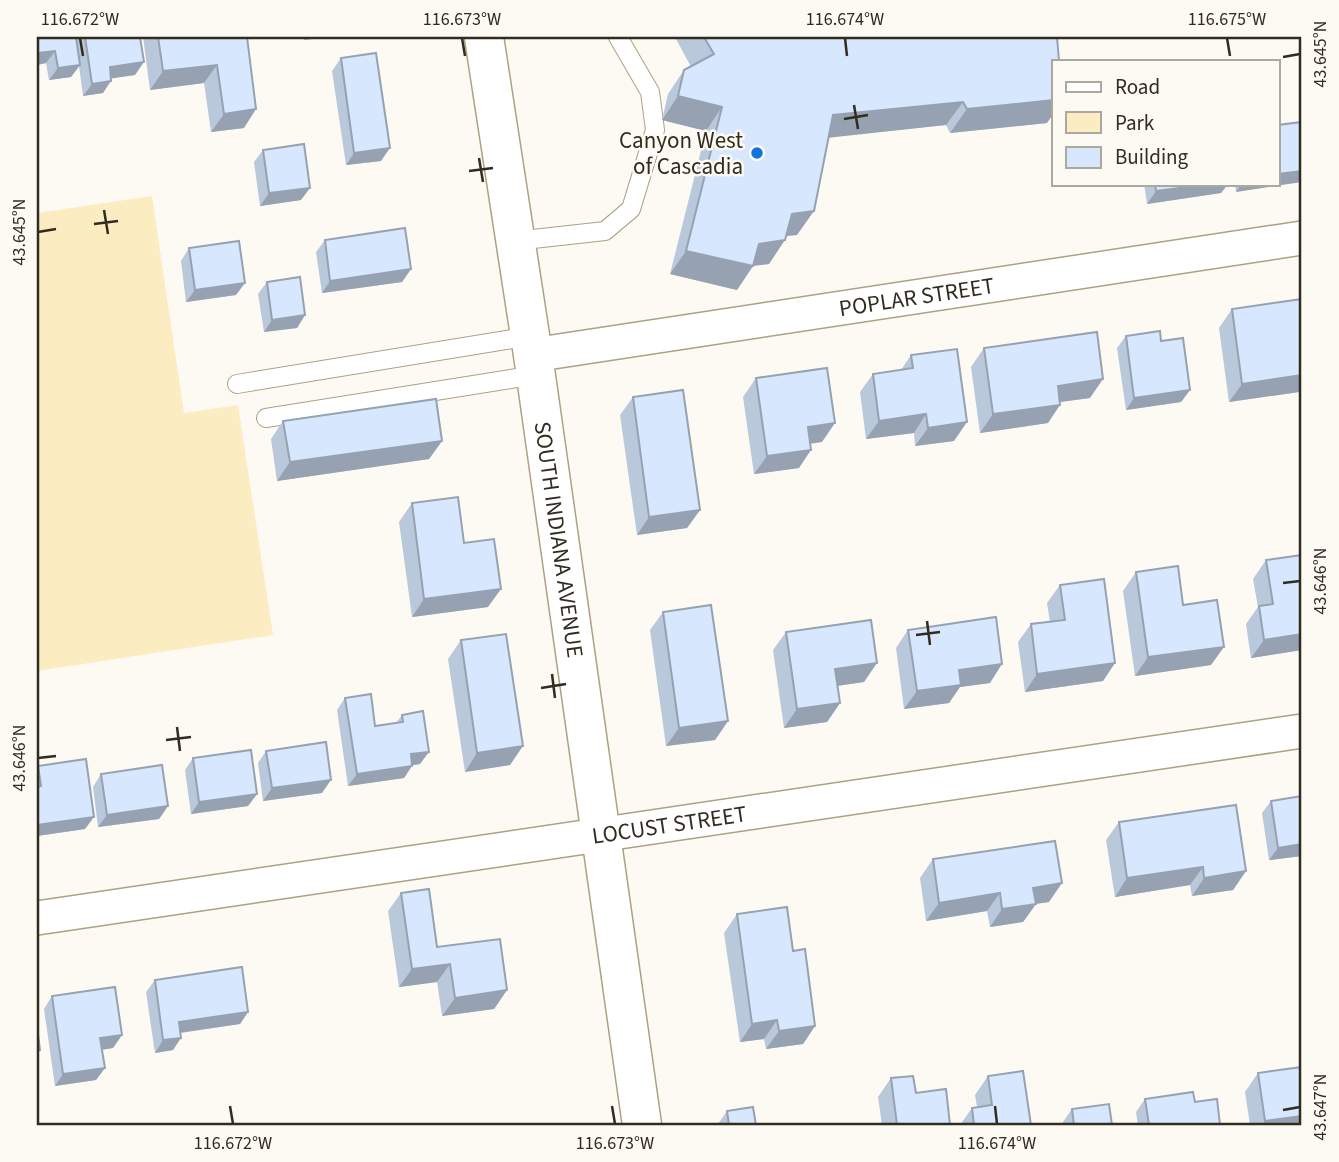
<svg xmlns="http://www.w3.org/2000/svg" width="1339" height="1162" font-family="'Source Sans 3',sans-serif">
<rect width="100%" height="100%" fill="#fdfaf4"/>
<path fill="#fcecc2" d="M152 196 184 413 238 405 273 635 37 671V213Z"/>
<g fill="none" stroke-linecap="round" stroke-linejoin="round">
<g stroke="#ada182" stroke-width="20">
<path id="lane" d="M515 241 605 231 631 209 655 130 650 92 618 37
M237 384 530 336
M266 418 536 375"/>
</g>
<g stroke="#ada182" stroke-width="36">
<g id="street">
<path id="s1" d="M533 355 1302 238"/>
<path id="s2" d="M37 918 1302 731"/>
</g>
</g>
<g stroke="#ada182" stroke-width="41">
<g id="secondary">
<path id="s3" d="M484 37 533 355 642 1125"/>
</g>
</g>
<use href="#lane" stroke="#fff" stroke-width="18"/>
<use href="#street" stroke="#fff" stroke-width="33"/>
<use href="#secondary" stroke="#fff" stroke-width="38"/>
</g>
<path fill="#b9c8da" d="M37 37H140L135 75 111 78 103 93 83 96 79 66 71 77 49 80 46 63 37 65Z
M143 37H247L244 128 211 132 204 83 150 90Z
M675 37H1057L1047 123 950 133 946 125 829 137 797 235 786 236 769 264 753 266 737 290 670 274 706 131 662 120 668 94 684 70 691 67Z
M341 58 381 161 346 165 332 71Z
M263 150 301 200 260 206 254 162Z
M1144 184H1228L1221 193 1147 204Z
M1235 184H1278L1236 192Z
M325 240 411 269 402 282 322 293 316 252Z
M189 248 236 295 186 302 181 261Z
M267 282 305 315 297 328 264 332 258 294Z
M1232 309 1299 392 1229 402 1219 328Z
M1126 336 1161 341 1190 390 1181 402 1126 410 1117 348Z
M984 348 1090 398 1060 402 1048 423 980 433 971 367Z
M911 355 954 441 915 446 914 433 866 439 860 392 873 374 901 370Z
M756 378 822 442 810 443 799 468 754 474 743 397Z
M633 397 700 510 687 528 637 535 620 415Z
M283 421 442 441 429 459 277 481 271 439Z
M412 503 464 543 488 607 412 617 399 522Z
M1266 560 1302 650 1251 658 1246 624 1258 607 1253 579Z
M1136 572 1211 665 1135 676 1123 591Z
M1060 585 1115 663 1103 681 1025 692 1018 642 1031 624 1050 622 1047 603Z
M663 612 728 721 715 740 666 746 650 630Z
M908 630 990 683 960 687 949 703 904 709 896 648Z
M786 632 864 682 837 686 840 703 827 722 784 728 773 650Z
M461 640 510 765 465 772 448 659Z
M345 698 375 726 396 723 402 715 420 764 412 765 404 778 348 786 337 710Z
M266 751 322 793 263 801 258 763Z
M193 758 257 794 248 806 191 814 185 770Z
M38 766 85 829 37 836Z
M101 774 168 806 159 819 98 827 93 787Z
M1302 796V856L1269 860 1262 813 1271 801Z
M1119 822 1246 871 1233 890 1192 896 1190 885 1115 897 1106 840Z
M933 859 1049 902 1036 904 1023 922 990 927 987 911 926 921 920 878Z
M401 893 437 947 507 990 494 1009 442 1016 437 982 399 987 388 911Z
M737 914 793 951 815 1026 803 1044 766 1049 764 1039 740 1042 724 933Z
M155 980 248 1012 240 1024 181 1033 173 1050 155 1053 146 992Z
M52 996 122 1035 113 1048 102 1050 105 1068 96 1080 55 1086 44 1009Z
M1258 1073 1302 1125H1250L1245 1092Z
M988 1076 1031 1125H960L972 1108 977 1107 975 1095Z
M891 1078 916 1093 950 1125H882L878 1097Z
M1145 1099 1195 1102 1220 1125H1138L1136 1112Z
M1072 1109 1112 1125H1063V1122Z
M727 1111 756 1125H718V1124Z"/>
<path fill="#96a2b2" d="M306 37H329L304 40Z
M55 51 46 63 37 65V53Z
M144 62 135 75 101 80 110 67Z
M80 65 71 77 49 80 58 68Z
M217 65 204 83 150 90 163 71Z
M111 81 103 93 83 96 92 84Z
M678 96 722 107 706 131 662 120Z
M1054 100V113L1047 123 950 133 967 109Z
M963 102 946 125 817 139 833 115Z
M256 109 244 128 211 132 224 114Z
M390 148 381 161 346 165 354 153Z
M1302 171V182L1236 192 1241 184H1278V174Z
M1210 184H1228L1221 193 1147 204 1156 191Z
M310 188 301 200 260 206 269 193Z
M814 211 797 235 775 237 792 214Z
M785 240 769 264 752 266H753L737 290 670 274 686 251Z
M411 269 402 282 322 293 330 281Z
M245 283 236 295 186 302 195 290Z
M305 315 297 328 264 332 272 320Z
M1302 375V388L1299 392 1229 402 1242 384Z
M1103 379 1090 398 1045 404 1058 386Z
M1190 390 1181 402 1126 410 1134 398Z
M1060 405 1048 423 980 433 993 414Z
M926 414 914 433 866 439 879 421Z
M967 422 954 441 915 446 928 428Z
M835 423 822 442 795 446 808 427Z
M442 441 429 459 277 481 290 462Z
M811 450 799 468 754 474 767 456Z
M700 510 687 528 637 535 649 517Z
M501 589 488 607 412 617 424 599Z
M1302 634V650L1251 658 1264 640Z
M1224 647 1211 665 1135 676 1148 657Z
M877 663 864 682 822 688 835 669Z
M1115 663 1103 681 1025 692 1037 674Z
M1002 664 990 683 960 687 949 703 904 709 917 691 959 670Z
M840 703 827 722 784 728 797 709Z
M728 721 715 740 666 746 679 728Z
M523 746 510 765 465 772 477 753Z
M429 752 420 764 402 767 411 754Z
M412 766 404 778 348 786 357 774Z
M331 780 322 793 263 801 272 788Z
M257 794 248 806 191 814 199 802Z
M168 806 159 819 98 827 107 815Z
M94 817 85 829 37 836V825Z
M1302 844V856L1269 860 1278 848Z
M1203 867 1190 885 1115 897 1127 878Z
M1246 871 1233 890 1192 896 1204 878Z
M1062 883 1049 902 1020 906 1033 888Z
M1000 893 987 911 926 921 939 903Z
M1036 904 1023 922 990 927 1002 909Z
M450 964 437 982 399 987 412 969Z
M507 990 494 1009 442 1016 455 998Z
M248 1012 240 1024 170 1034 179 1022Z
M777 1020 764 1039 740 1042 752 1024Z
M815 1026 803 1044 766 1049 779 1031Z
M122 1035 113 1048 92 1051 100 1038Z
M181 1038 173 1050 155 1053 163 1040Z
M105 1068 96 1080 55 1086 63 1074Z
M1302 1116V1125H1262L1265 1121Z"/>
<path fill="#d7e8fe" stroke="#96a2b2" stroke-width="2" d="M37 37H76L80 65 58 68 55 51 37 53Z
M85 37H140L144 62 110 67 111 81 92 84Z
M158 37H247L256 109 224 114 217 65 163 71Z
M704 37H1057L1059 61H1054V100L967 109 963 102 833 115 814 211 792 214 785 240 759 244 753 266 686 251 722 107 678 96 684 70 714 54Z
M376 53 390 148 354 153 341 58Z
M1302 122V171L1278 174V125Z
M304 144 310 188 269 193 263 150Z
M1155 184H1210L1156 191Z
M405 228 411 269 330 281 325 240Z
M239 241 245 283 195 290 189 248Z
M300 277 305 315 272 320 267 282Z
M1302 299V375L1242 384 1232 309Z
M1160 331 1161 341 1183 338 1190 390 1134 398 1126 336Z
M1097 332 1103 379 1058 386 1060 405 993 414 984 348Z
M957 349 967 422 928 428 926 414 879 421 873 374 913 368 911 355Z
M827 368 835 423 808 427 811 450 767 456 756 378Z
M683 390 700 510 649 517 633 397Z
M436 399 442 441 290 462 283 421Z
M458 497 464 543 494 539 501 589 424 599 412 503Z
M1302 555V634L1264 640 1259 606 1273 604 1266 560Z
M1178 566 1183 605 1217 600 1224 647 1148 657 1136 572Z
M1104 579 1115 663 1037 674 1031 624 1065 620 1060 585Z
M711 605 728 721 679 728 663 612Z
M996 617 1002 664 959 670 961 685 917 691 908 630Z
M871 620 877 663 835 669 840 703 797 709 786 632Z
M506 634 523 746 477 753 461 640Z
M371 694 375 726 403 722 402 715 423 711 429 752 411 754 412 766 357 774 345 698Z
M326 742 331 780 272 788 266 751Z
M251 750 257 794 199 802 193 758Z
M86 759 94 817 37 825V787L41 786 38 766Z
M162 765 168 806 107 815 101 774Z
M1302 796V844L1278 848 1271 801Z
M1236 805 1246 871 1204 878 1203 867 1127 878 1119 822Z
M1055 841 1062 883 1033 888 1036 904 1002 909 1000 893 939 903 933 859Z
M429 889 437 947 500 939 507 990 455 998 450 964 412 969 401 893Z
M787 907 793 951 805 949 815 1026 779 1031 777 1020 752 1024 737 914Z
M242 967 248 1012 179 1022 181 1038 163 1040 155 980Z
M115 987 122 1035 100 1038 105 1068 63 1074 52 996Z
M37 1027 40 1050 37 1051Z
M1302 1067V1116L1265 1121 1258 1073Z
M1023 1071 1031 1125H974L972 1108 992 1105 988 1076Z
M913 1076 916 1093 946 1089 950 1125H897L891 1078Z
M1193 1092 1195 1102 1217 1099 1220 1125H1149L1145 1099Z
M1109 1104 1112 1125H1074L1072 1109Z
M753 1107 756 1125H729L727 1111Z"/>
<path fill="none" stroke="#312c20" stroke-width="2.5" d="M80 38 83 56M462 38 465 56M845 38 847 56M1227 38 1230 56M1283 57 1300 54M854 105 858 129M844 119 868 115M479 158 483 182M469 171 493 168M104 210 108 234M94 224 118 221M38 232 56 229M1283 583 1300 581M927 621 930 645M916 635 940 632M552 674 555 698M541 688 566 684M177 727 180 751M166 740 191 737M38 758 56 756M230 1106 233 1124M612 1106 615 1124M995 1106 997 1124M1283 1110 1300 1107"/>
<circle fill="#1174dc" stroke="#fdfaf4" stroke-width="2.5" cx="757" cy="153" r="7"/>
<g text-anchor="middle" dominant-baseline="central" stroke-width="5" stroke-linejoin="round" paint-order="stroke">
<g font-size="23" fill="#312c20" stroke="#fdfaf4" text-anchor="end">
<text x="743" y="140">Canyon West<tspan x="743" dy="26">of Cascadia</tspan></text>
</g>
<g font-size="23" fill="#312c20" stroke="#fdfaf4">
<text stroke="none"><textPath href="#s1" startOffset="388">POPLAR STREET</textPath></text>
<text stroke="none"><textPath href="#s3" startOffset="508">SOUTH INDIANA AVENUE</textPath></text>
<text stroke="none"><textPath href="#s2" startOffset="639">LOCUST STREET</textPath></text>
</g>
</g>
<rect width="1339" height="1162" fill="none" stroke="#fdfaf4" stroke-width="77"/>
<rect x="1052" y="60" width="228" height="126" fill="#fdfaf4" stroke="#aba89f" stroke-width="2"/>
<rect x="1066" y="82" width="35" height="10" fill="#ffffff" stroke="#aba89f" stroke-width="2"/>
<text x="1115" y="94" font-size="21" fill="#312c20">Road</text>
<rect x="1066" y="112" width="35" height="21" fill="#fcecc2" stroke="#aba89f" stroke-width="2"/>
<text x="1115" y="130" font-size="21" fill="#312c20">Park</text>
<rect x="1066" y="147" width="35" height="21" fill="#d7e8fe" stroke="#aba89f" stroke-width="2"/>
<text x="1115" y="164" font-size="21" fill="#312c20">Building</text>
<rect x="38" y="38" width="1262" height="1086" fill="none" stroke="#312c20" stroke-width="2.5"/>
<g font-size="18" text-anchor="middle" fill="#312c20">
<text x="80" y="25">116.672°W</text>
<text x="462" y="25">116.673°W</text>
<text x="845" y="25">116.674°W</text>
<text x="1227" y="25">116.675°W</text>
<text transform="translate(1320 54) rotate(-90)" y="6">43.645°N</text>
<text transform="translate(19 232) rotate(-90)" y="6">43.645°N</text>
<text transform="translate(1320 581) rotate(-90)" y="6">43.646°N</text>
<text transform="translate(19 758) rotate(-90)" y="6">43.646°N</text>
<text transform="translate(1320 1107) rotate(-90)" y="6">43.647°N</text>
<text x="233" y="1149">116.672°W</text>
<text x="615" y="1149">116.673°W</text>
<text x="997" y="1149">116.674°W</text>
</g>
</svg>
